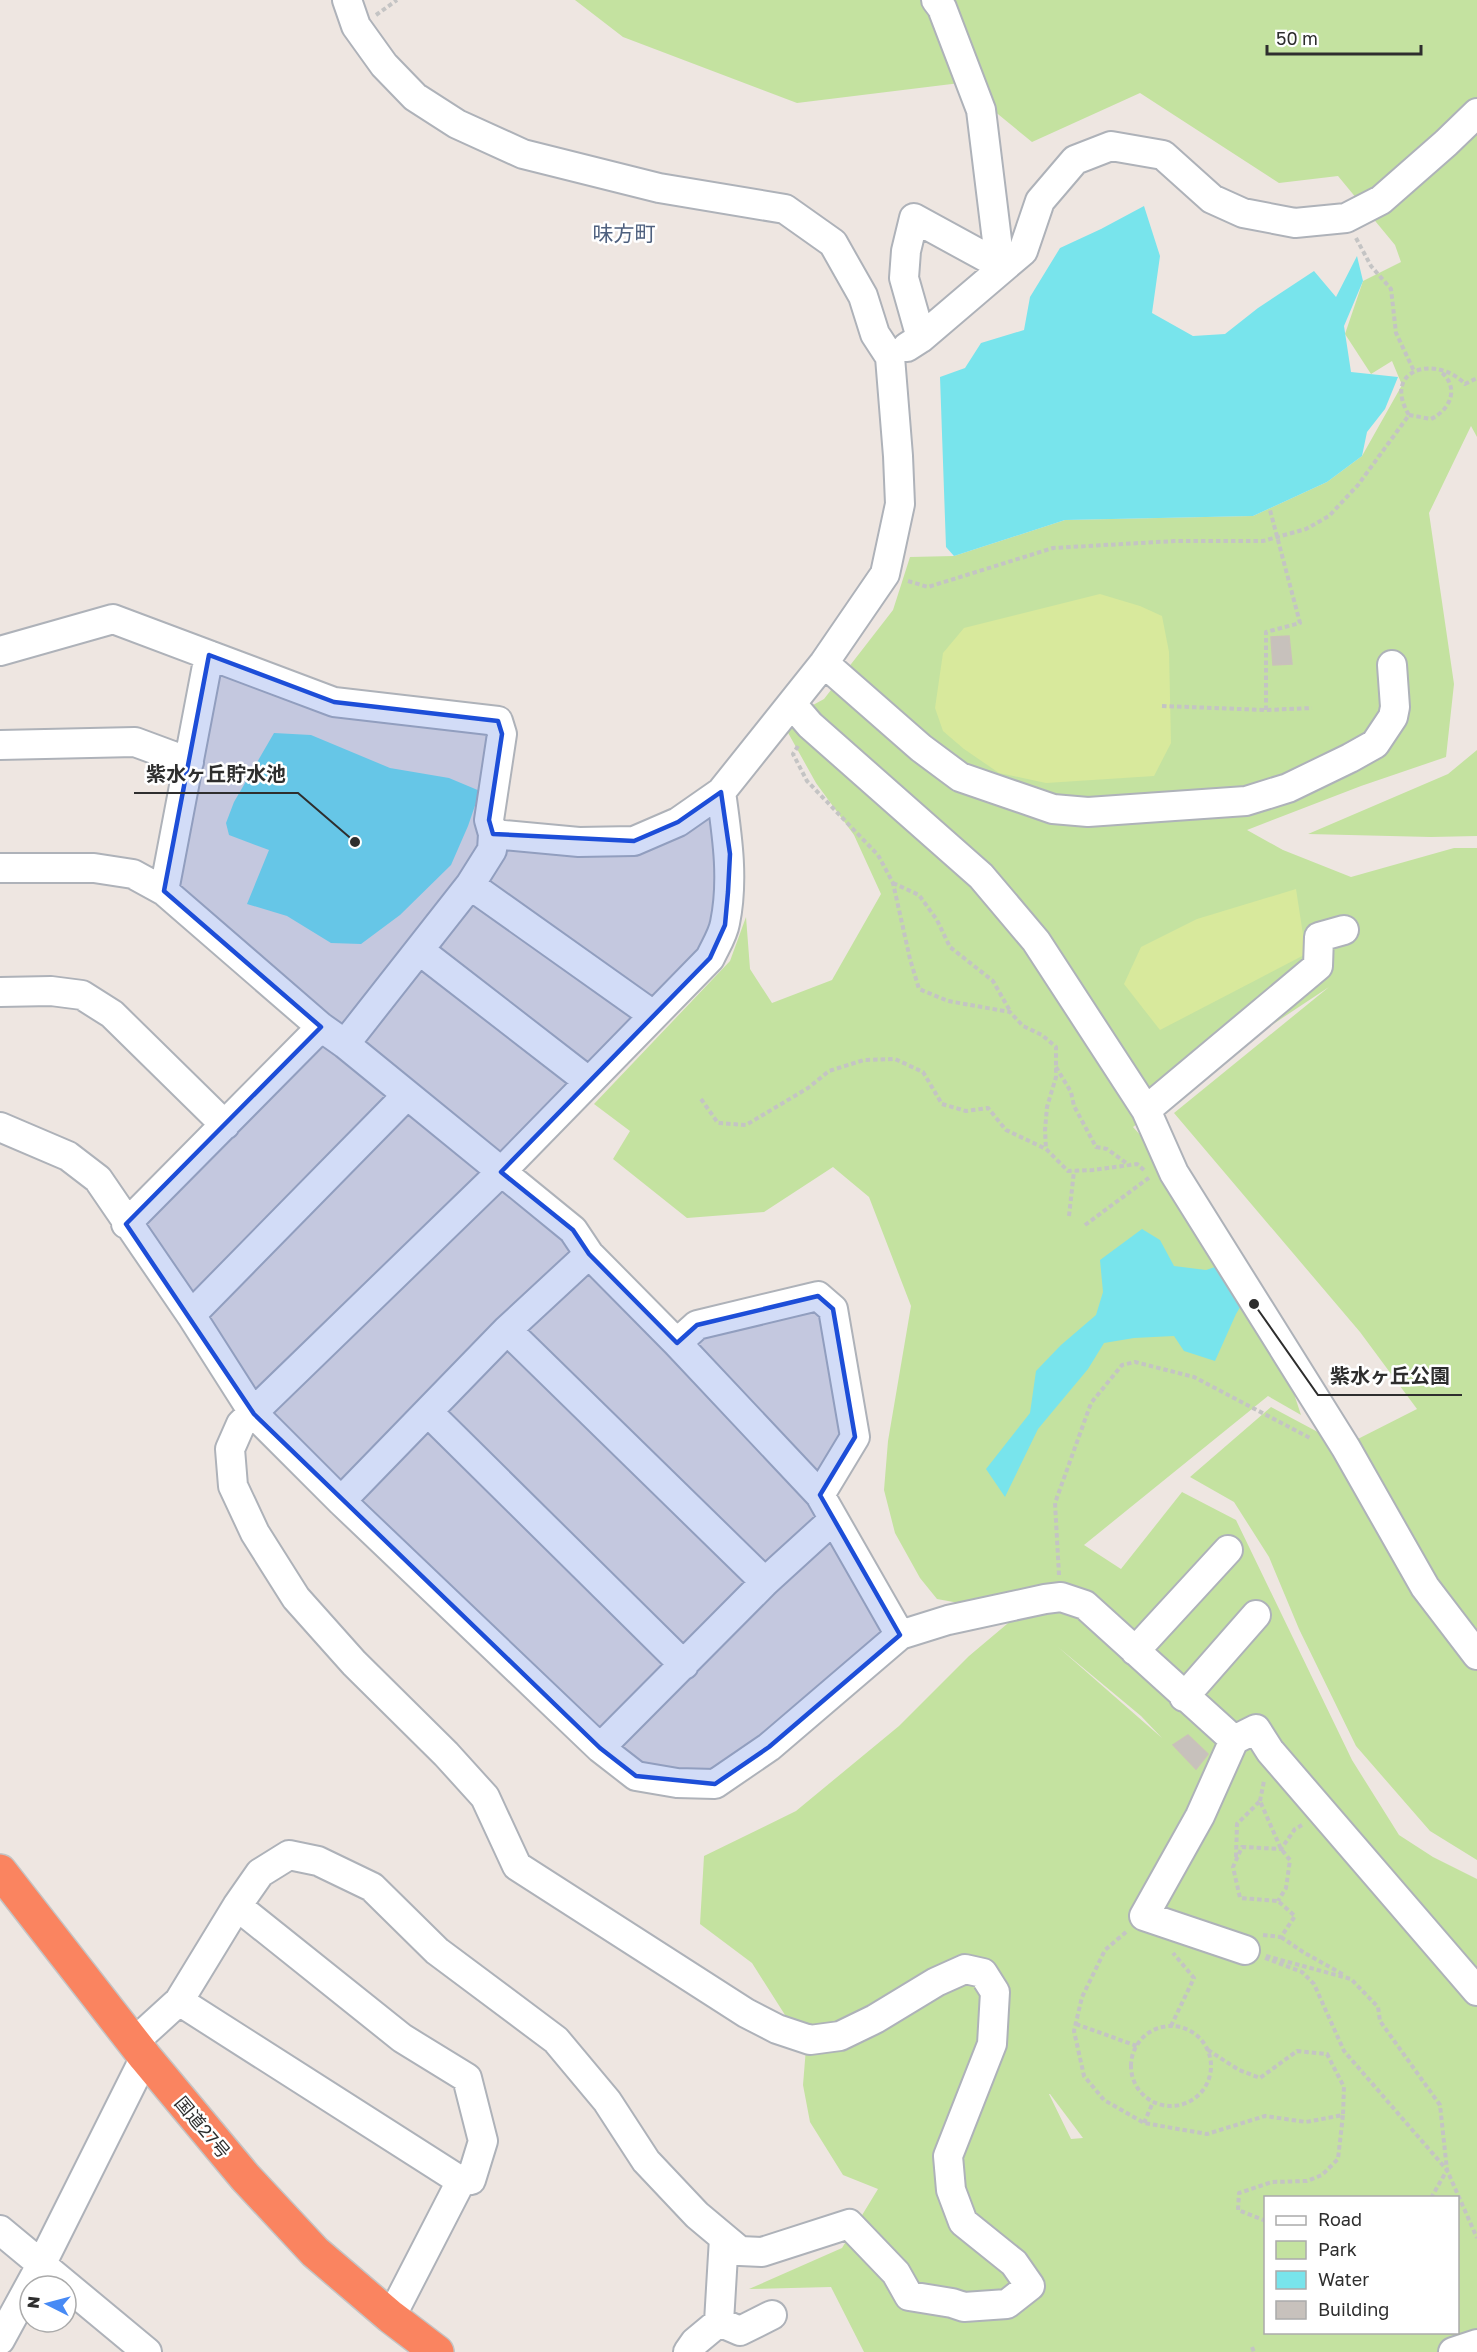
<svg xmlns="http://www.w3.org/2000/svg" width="1477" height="2352" font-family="'Golos Text','Noto Sans JP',sans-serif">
<rect width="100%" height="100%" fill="#eee6e1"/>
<path fill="#c4e2a0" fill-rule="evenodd" d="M575 0H1477V437L1471 426 1429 513 1454 684 1446 757 1361 786 1247 830 1283 850 1351 877 1454 848H1477V1860L1430 1831 1356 1746 1299 1629 1269 1557 1234 1502 1190 1477 1271 1407 1344 1446 1417 1409 1360 1332 1174 1113 1329 987 1228 1054 1133 1127 1152 1148 1266 1309 1301 1415 1268 1396 1084 1545 1121 1569 1182 1492 1236 1520 1352 1760 1399 1835 1433 1857 1477 1879V2344L1453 2352H864L831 2287 749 2289 842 2248 878 2189 843 2175 810 2122 803 2085 806 2048 752 1963 700 1924 704 1856 796 1811 899 1726 969 1656 1019 1614 937 1599 920 1578 895 1533 884 1490 888 1441 911 1306 869 1197 833 1167 764 1212 687 1218 613 1159 630 1131 594 1104 730 961 746 917 750 969 772 1003 832 980 881 894 854 835 816 783 782 722 824 699 893 610 910 557 954 556 1065 520 1253 516 1327 482 1362 456 1402 385 1392 361 1371 374 1345 334 1363 281 1401 262 1395 245 1338 176 1279 183 1140 93 1032 142 960 83 797 103 623 37ZM1058 1647 1141 1716 1162 1738ZM1049 2094H1050L1083 2138 1071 2139ZM1266 2198H1458V2332H1266Z
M1477 750V836L1431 837 1308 834 1448 774Z"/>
<path fill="#d8e99c" d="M1100 594 1140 606 1162 616 1169 652 1171 743 1154 776 1046 783 999 773 964 749 943 731 935 708 943 653 964 628Z
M1296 889 1306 954 1160 1030 1124 984 1141 947 1197 919Z"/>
<path fill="#78e4ec" d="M1144 206 1160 256 1152 313 1193 336 1225 334 1258 308 1314 271 1336 297 1357 256 1363 281 1344 326 1351 372 1398 377 1385 409 1367 432 1362 456 1327 482 1253 516 1065 520 954 556 946 547 940 377 965 368 981 343 1024 330 1030 297 1060 248 1101 229Z
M274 733 311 735 390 768 449 778 480 791 468 826 451 865 400 915 361 944 331 943 287 916 247 904 269 850 229 835 226 823 234 802Z
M1142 1229 1160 1240 1174 1266 1206 1270 1221 1265 1245 1299 1236 1314 1215 1361 1184 1351 1174 1336 1134 1338 1104 1343 1088 1369 1038 1429 1005 1497 986 1469 1030 1413 1036 1371 1061 1345 1096 1315 1103 1292 1100 1260Z"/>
<path fill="#c7c1bc" stroke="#cac1ba" stroke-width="1.5" d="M1289 636 1292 664 1273 665 1271 637Z
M1188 1735 1208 1754 1196 1769 1173 1745Z"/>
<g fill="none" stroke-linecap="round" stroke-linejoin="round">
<g stroke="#aeb2b9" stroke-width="32">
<path id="minor" d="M347 0 356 26 384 65 415 97 457 124 523 154 659 188 785 209 833 243 863 296 875 334 890 357 898 456 900 504 885 574 824 663 721 792 678 822 634 841 579 842 493 834
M921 338 1023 251 1040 201 1075 160 1111 146 1163 155 1212 199 1243 213 1295 223 1346 218 1381 200 1446 143 1477 113
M907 347 921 338 904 278 906 251 914 218 1000 265 981 110 942 8 936 0
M0 651 113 619 334 702 498 721 502 734 489 820 493 834 492 850 470 885 345 1044
M824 663 921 748 960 777 1053 809 1088 812 1246 801 1288 788 1350 758 1375 744 1393 717 1395 707 1392 665
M792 704 810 725 981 876 1036 941 1146 1110 1174 1173 1346 1448 1425 1587 1477 1655
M0 745 135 742 189 762
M0 868H94L133 874 164 891 321 1027 345 1044 573 1230 589 1254 677 1343 820 1495 900 1635
M470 885 653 1015
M164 891 209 655
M419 950 588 1081
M0 992 51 991 82 995 112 1014 225 1125
M1146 1110 1318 966 1319 937 1344 930
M0 1127 68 1156 98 1179 191 1315 254 1414 341 1501 600 1748 636 1776 677 1783 715 1784 769 1747 900 1635 948 1620 1045 1599 1061 1597 1085 1605 1234 1740
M126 1224 321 1027
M191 1315 407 1095
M507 1330 765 1582
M677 1343 697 1325 818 1296 833 1309 855 1437 820 1495
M428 1412 684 1665
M341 1501 507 1330 589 1254
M1135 1651 1228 1550
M1184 1697 1256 1615
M600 1748 765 1582 833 1520
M237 1906 402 2038 467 2078 483 2141 471 2180 461 2181 391 2317
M1245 1950 1144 1916 1200 1816 1234 1740 1256 1729 1270 1751 1477 1991
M179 2001 461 2181
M134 2042 179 2001 237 1906 260 1873 289 1855 318 1861 372 1887 437 1951 556 2040 607 2101 646 2161 697 2215 740 2251 762 2252 849 2224 896 2273 909 2296 952 2303 964 2307 1007 2304 1030 2286 1014 2263 963 2222 951 2190 948 2156 992 2044 995 1992 983 1973 965 1969 936 1982 875 2019 840 2036 810 2040 777 2029 746 2013 517 1866 485 1797 446 1754 354 1663 296 1598 255 1533 233 1486 230 1449 241 1424 501 1172 710 958C715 947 723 935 725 923 734 879 727 835 721 792
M0 2230 147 2352
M719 2322 740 2331 772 2315
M0 2340 41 2265 145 2057
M688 2352 695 2342 719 2322 724 2238
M1453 2352 1477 2344"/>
</g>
<g stroke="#c4c4c4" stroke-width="36">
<path id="highway" d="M0 1871 145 2057 245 2177 315 2252 391 2317 437 2352"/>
</g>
<path stroke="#c4c4c4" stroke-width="4" stroke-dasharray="4.5 3" stroke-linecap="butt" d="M376 15 397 0
M1356 238 1371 266 1391 289 1396 333 1414 371
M1409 415 1431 419C1451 409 1460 387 1440 371
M908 581 928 587 1053 548 1175 541H1263L1306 529 1329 516 1358 485 1409 415C1381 369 1436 354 1465 384L1477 378
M1162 706 1266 710 1312 708
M1266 710V632L1300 623 1270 510
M798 746 793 754 807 781 878 855 893 883 910 959 919 989 948 1001 1010 1012 1023 1026 1042 1035 1056 1047V1077L1047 1107 1045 1130 1046 1149 1068 1171 1093 1170 1137 1164 1145 1171
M893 883 919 895 937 920 950 947 993 981 1010 1011
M1056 1067 1071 1092 1074 1106 1096 1147 1107 1149 1129 1165
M701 1099 718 1123 746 1125 808 1088 829 1071 864 1060 895 1059 923 1072 942 1104 966 1111 988 1108 1006 1130 1046 1149
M1069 1216 1074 1171
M1085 1225 1150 1177
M1059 1575 1055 1503 1091 1403 1122 1365 1135 1362 1194 1377 1310 1438
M1260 1801 1264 1781
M1236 1857 1237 1824 1260 1801 1281 1849 1290 1860 1286 1888 1278 1901
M1126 1932 1105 1950 1082 1997 1074 2031 1084 2076 1104 2100 1144 2123 1207 2134 1265 2116 1306 2122 1343 2115 1338 2159 1322 2175 1307 2181 1272 2182 1239 2193 1238 2210 1266 2221
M1263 1935 1281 1937 1295 1916 1278 1901 1240 1898 1233 1867 1242 1847 1281 1849 1295 1829 1302 1825
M1281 1937 1303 1952 1344 1975
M1266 1956 1351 1979 1378 2007 1380 2021 1440 2105 1447 2170 1477 2238
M1265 1958 1302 1972 1314 1984 1344 2051 1447 2170 1431 2198
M1076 2024 1137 2046
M1171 2026 1194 1978 1173 1953
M1131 2066a40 40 0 1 1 80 0a40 40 0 1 1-80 0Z
M1208 2050 1239 2070 1260 2078 1297 2051 1327 2054 1344 2087 1343 2115
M1144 2123 1153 2102
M1252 2347 1254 2352"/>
<use href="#minor" stroke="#fff" stroke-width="28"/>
<use href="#highway" stroke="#fa8460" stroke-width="33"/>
</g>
<path fill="#1d4ed8" fill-opacity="0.2" stroke="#1d4ed8" stroke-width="4.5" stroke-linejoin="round" d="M209 655 334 702 498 721 502 734 489 820 493 834 634 841 678 822 721 792 730 854 728 892 725 925 710 958 501 1172 573 1230 589 1254 677 1343 697 1325 818 1296 833 1309 855 1437 820 1495 900 1635 769 1747 715 1784 636 1776 600 1748 254 1414 126 1224 321 1027 164 891Z"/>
<g text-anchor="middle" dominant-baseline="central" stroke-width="5" stroke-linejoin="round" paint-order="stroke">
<g font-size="18" fill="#2e2e2e" stroke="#fff">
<text transform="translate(203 2127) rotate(50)">国道27号</text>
</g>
<g font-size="21" fill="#4e607e" stroke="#fff">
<text x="624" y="233">味方町</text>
</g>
</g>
<path fill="none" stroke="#2e2e2e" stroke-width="2" d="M355 842L298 793H134M1254 1304L1318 1395H1462"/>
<g fill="#2e2e2e" stroke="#fff" stroke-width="2">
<circle cx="355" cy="842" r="6"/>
<circle cx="1254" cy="1304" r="6"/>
</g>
<g font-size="20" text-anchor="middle" font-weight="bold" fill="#2e2e2e" stroke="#fff" stroke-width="5" stroke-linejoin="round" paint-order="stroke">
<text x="216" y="781">紫水ヶ丘貯水池</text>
<text x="1390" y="1383">紫水ヶ丘公園</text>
</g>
<rect x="1264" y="2196" width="195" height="138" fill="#ffffff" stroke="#ababab" stroke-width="1.5"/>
<rect x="1276" y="2216" width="30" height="9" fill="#ffffff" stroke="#ababab" stroke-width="1.5"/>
<text x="1318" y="2226" font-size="18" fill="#2e2e2e">Road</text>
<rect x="1276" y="2241" width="30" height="18" fill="#c4e2a0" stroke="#ababab" stroke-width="1.5"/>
<text x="1318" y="2256" font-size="18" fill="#2e2e2e">Park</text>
<rect x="1276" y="2271" width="30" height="18" fill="#78e4ec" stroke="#ababab" stroke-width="1.5"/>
<text x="1318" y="2286" font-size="18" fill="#2e2e2e">Water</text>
<rect x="1276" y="2301" width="30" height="18" fill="#c7c1bc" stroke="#ababab" stroke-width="1.5"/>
<text x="1318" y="2316" font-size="18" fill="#2e2e2e">Building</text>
<g transform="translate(48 2304) rotate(276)"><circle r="28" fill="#ffffff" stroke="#ababab" stroke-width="1.5"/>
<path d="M0-4.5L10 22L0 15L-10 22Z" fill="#478af5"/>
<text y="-9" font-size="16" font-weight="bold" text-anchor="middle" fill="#2e2e2e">N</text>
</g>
<path d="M1267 45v9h154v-9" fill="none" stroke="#2e2e2e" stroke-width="3"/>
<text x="1276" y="45" font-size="18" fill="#2e2e2e" stroke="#ffffff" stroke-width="4.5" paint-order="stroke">50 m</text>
</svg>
